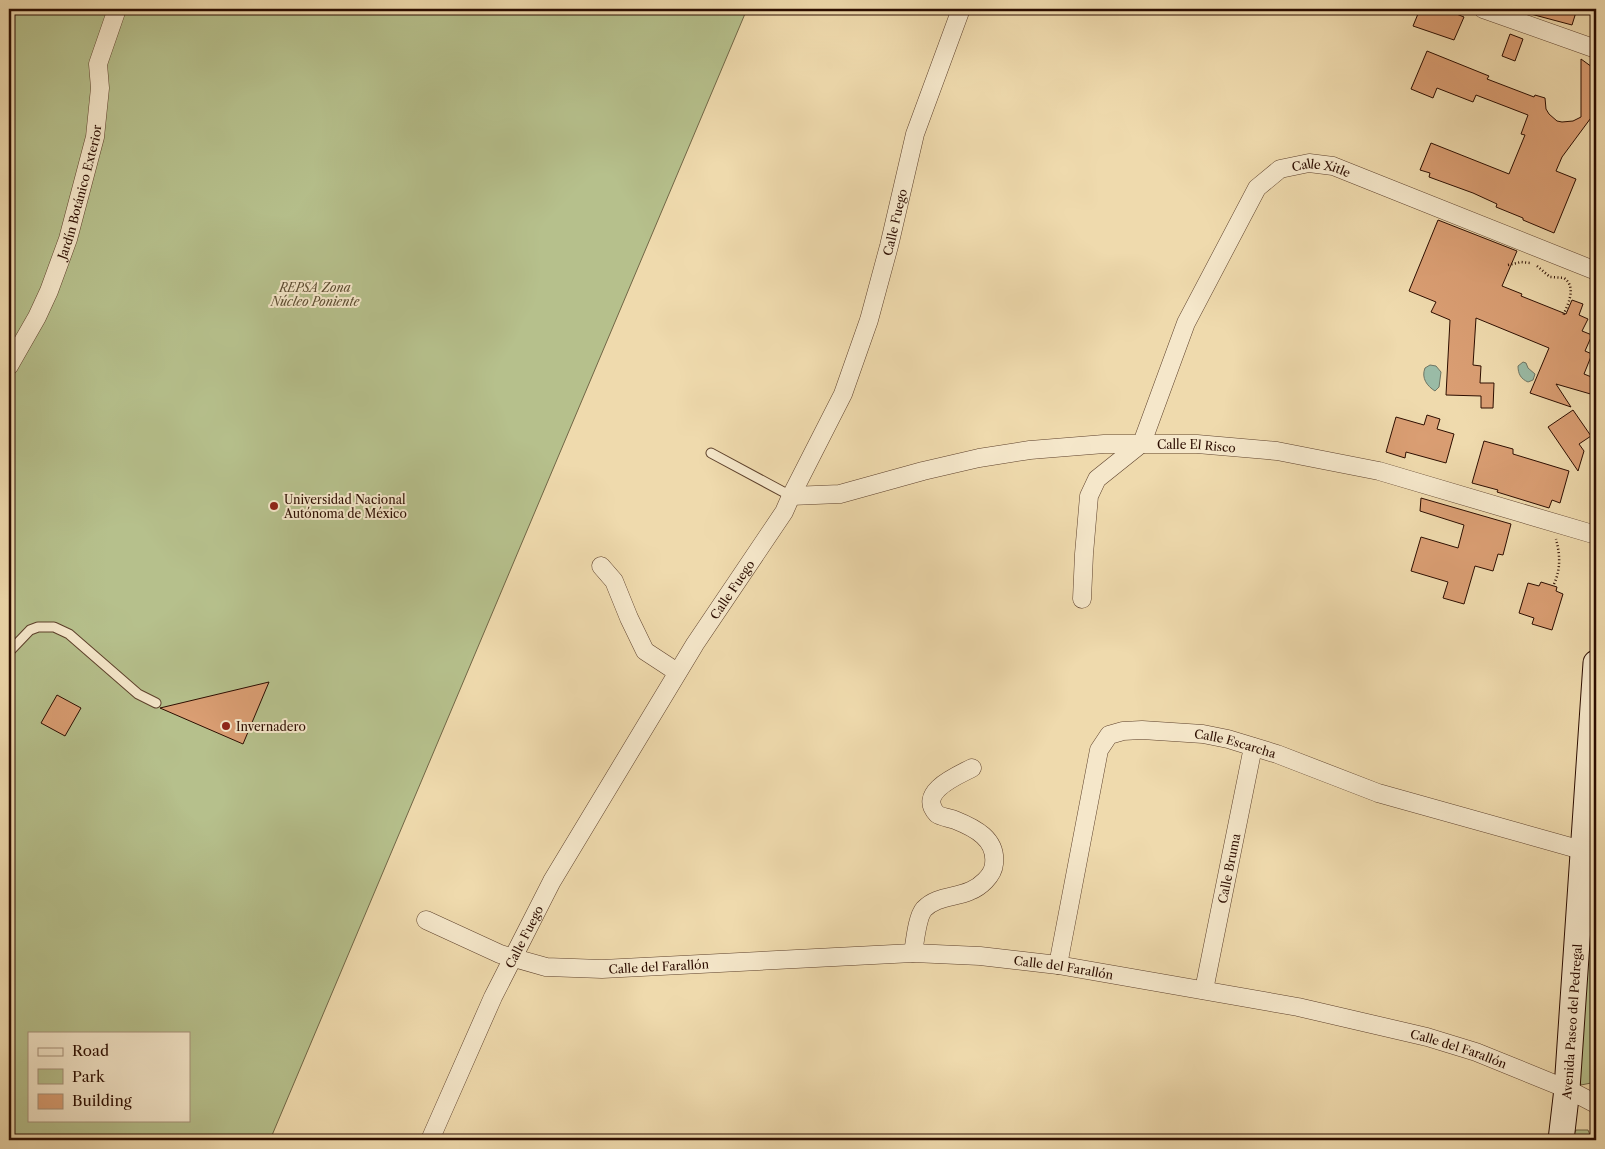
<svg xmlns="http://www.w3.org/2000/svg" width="1605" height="1149" font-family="'Libre Caslon Text',serif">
<rect width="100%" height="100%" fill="#efdaad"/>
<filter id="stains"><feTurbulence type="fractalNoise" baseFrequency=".004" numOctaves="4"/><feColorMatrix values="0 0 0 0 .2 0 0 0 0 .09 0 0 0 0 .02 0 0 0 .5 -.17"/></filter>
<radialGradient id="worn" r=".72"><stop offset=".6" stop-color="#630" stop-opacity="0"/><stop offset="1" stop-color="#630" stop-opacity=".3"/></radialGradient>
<path fill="#b6c08c" stroke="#716646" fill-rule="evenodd" d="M9 9H747L270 1140H9ZM29 1033H189V1120H29Z
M1596 771V1082L1581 1085 1576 1064Z
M1576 1130H1588L1592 1140H1571Z"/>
<path fill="#9abba6" stroke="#6e7564" d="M1523 362 1526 363 1528 368 1535 374 1533 380 1528 382C1521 379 1518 374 1518 366Z
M1430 365 1436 366 1441 372 1439 387 1435 391C1427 386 1421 378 1425 368Z"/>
<path fill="#da9e73" stroke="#2c0d00" d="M1420 9H1444L1464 17 1454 40 1413 26Z
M1528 9H1577L1572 25 1527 13Z
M1510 34 1523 39 1515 61 1502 56Z
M1427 51 1489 76 1487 79 1534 97 1535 95 1545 98 1546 109 1549 114 1557 121 1562 122 1573 121 1581 117V59L1592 67 1596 75V111L1562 157 1556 171 1576 179 1554 233 1523 220V218L1496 207 1497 204 1473 193 1429 177 1430 173 1420 170 1431 143 1509 174 1525 135 1521 134 1528 115 1476 95 1473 102 1437 88 1433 98 1411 89Z
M1438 220 1517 251 1502 286 1522 294 1521 296 1566 314 1572 300 1583 304 1579 315 1588 319 1582 331 1592 335 1585 351 1592 354 1584 374 1594 378V395L1556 384 1571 407 1530 393 1549 348 1476 318 1473 365 1481 366 1480 383H1494L1493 408H1481V396L1446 395 1450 320 1431 312 1436 302 1409 291Z
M1573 410 1591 436 1579 444 1584 451 1578 471 1548 427Z
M1427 415 1440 419 1437 429 1454 434 1446 463 1406 452 1405 458 1386 452 1396 417 1424 425Z
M1484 441 1513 449V454L1569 471 1560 503 1552 500 1549 508 1497 492 1498 490 1472 483Z
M1421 498 1511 524 1503 555 1498 554 1493 571 1475 566 1464 604 1443 598 1448 582 1411 571 1421 537 1458 548 1464 525 1420 511Z
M1541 582 1557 587 1556 591 1563 594 1552 630 1532 624 1534 618 1519 613 1528 583 1539 586Z
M269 682 243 744 160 708Z
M57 695 81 708 65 736 41 723Z"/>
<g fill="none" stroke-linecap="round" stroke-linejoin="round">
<g stroke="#5d402b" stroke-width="11">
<path id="service" d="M711 453 791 496
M9 652 30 630 38 627H54L69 634 138 694 156 703"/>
</g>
<g stroke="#5d402b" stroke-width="19">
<g id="minor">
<path d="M1483 9 1596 49"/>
<path id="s1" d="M9 366 37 317 49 291 68 239 95 137 100 88 98 64 117 9"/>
<path id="s2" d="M791 496 840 494 923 471 979 458 1030 450 1104 444H1197L1277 451 1379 471 1596 535"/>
<path d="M601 566 614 581 629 618 645 651 677 672"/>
<path id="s3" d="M1082 599 1084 554 1089 496 1097 479 1142 443 1186 323 1257 188 1280 169 1309 163 1333 166 1596 271"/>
<path id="s4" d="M426 920 500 954 546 967 602 969 913 953 980 956 1058 965 1298 1007 1427 1037 1476 1052 1567 1089 1596 1104"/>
<path d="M913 953C915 942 917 917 924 909 937 896 954 898 970 891 980 887 993 876 994 864 997 839 975 828 955 820 950 818 941 817 937 814 916 792 959 775 972 768"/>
<path id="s5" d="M1058 965 1099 750 1109 735 1123 731 1142 730 1203 734 1228 739 1277 754 1378 793 1585 851"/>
<path id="s6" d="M1204 990 1253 747"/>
<path id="s7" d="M430 1140 493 997 552 881 695 644 784 512 791 496 843 394 869 320 889 246 915 134 961 9"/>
</g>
</g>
<g stroke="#2c0d00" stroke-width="27">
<g id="secondary">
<path id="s8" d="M1561 1140 1567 1089 1596 663"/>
</g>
</g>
<path stroke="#2c0d00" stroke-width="2.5" stroke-dasharray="1 2.5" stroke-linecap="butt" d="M1508 265 1521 262 1530 263
M1537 266 1550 277 1564 278C1577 287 1568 304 1563 316
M1554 584C1561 569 1560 554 1556 539"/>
<use href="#service" stroke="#f5e7ca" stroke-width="9"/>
<use href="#minor" stroke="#f5e7ca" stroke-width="18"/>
<use href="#secondary" stroke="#f5e7ca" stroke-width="25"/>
</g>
<g fill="#8f2418" stroke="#f5e7ca" stroke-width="2">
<circle cx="274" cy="506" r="5"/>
<circle cx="226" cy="726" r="5"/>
</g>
<g text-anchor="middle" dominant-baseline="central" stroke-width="4" stroke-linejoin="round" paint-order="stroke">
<g font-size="12" fill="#2c0d00" stroke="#f5e7ca">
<text stroke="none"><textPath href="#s3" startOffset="532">Calle Xitle</textPath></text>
<text stroke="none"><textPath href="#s1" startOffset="189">Jardín Botánico Exterior</textPath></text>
<text stroke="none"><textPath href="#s7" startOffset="1034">Calle Fuego</textPath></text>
<text stroke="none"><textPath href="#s2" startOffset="411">Calle El Risco</textPath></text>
<text stroke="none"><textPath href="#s7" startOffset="629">Calle Fuego</textPath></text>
<text stroke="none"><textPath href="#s5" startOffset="365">Calle Escarcha</textPath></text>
<text stroke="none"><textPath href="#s6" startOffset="124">Calle Bruma</textPath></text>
<text stroke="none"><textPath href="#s7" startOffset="224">Calle Fuego</textPath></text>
<text stroke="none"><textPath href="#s4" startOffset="242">Calle del Farallón</textPath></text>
<text stroke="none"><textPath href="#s4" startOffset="648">Calle del Farallón</textPath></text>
<text stroke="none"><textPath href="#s8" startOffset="119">Avenida Paseo del Pedregal</textPath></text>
<text stroke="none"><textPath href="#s4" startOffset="1052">Calle del Farallón</textPath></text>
</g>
<g font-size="12" font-style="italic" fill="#5c4c31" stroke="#f5e7ca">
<text x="315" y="287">REPSA Zona<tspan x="315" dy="14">Núcleo Poniente</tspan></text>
</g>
<g font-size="12" fill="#2c0d00" stroke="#f5e7ca" text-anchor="start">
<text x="284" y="499">Universidad Nacional<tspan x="284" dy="14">Autónoma de México</tspan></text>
<text x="236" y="726">Invernadero</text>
</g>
</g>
<rect width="1605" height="1149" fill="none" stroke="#efdaad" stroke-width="30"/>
<rect x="10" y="10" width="1585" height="1129" fill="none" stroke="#2c0d00" stroke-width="2.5"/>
<rect x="15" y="15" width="1575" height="1119" fill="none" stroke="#2c0d00"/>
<rect x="28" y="1032" width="162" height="90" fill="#f5e7ca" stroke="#a59079"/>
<rect x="38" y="1048" width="25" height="8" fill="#f5e7ca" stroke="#a59079"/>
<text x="72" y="1056" font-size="15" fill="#2c0d00">Road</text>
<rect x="38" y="1069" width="25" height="15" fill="#b6c08c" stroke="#a59079"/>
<text x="72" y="1082" font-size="15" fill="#2c0d00">Park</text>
<rect x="38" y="1094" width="25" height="15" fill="#da9e73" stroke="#a59079"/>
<text x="72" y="1106" font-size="15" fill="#2c0d00">Building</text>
<rect width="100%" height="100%" filter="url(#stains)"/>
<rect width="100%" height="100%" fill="url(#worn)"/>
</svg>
